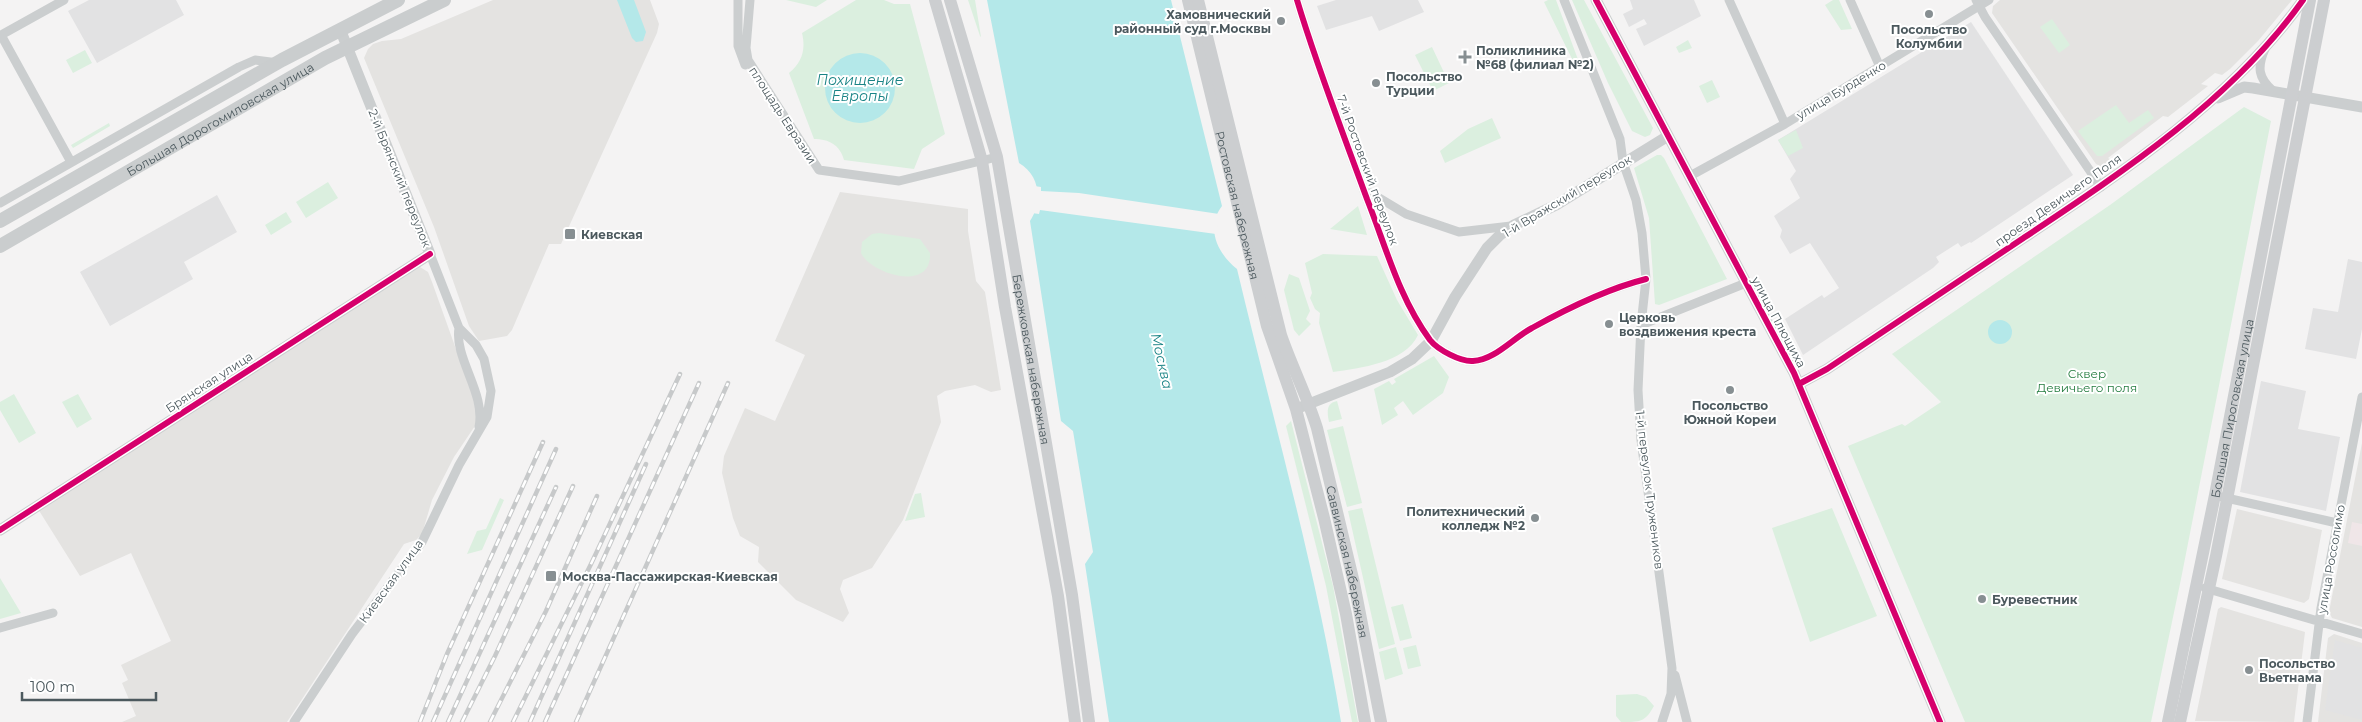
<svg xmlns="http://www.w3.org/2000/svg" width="2362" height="722" font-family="Montserrat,sans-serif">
<rect width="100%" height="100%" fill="#f4f3f3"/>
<path fill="#e4e3e1" d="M493 0H650L659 24 657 33 561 244H549L512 330 507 336 479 341 469 326 434 227 364 58 368 49 373 44 382 41 401 39Z
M2000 0H2292L2258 41 2230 69 2222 75 2215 73 2201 84 2208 86 2168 117 2163 116 2108 158 2113 161 2102 167 2096 164 1992 13 1993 6Z
M840 192 968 209V231L976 281 985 292 1001 390 991 392 975 385 945 391 937 396 941 422 903 520 872 568 843 580 840 589 849 613 843 622 796 600 758 562 759 547 740 536 733 518 722 473 724 456 745 408 775 421 805 355 775 341Z
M420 267 428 272 432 282 477 408V423L454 457 432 500 422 534 416 540 404 544 287 722H122L136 716 122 683 128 680 121 665 171 641 131 553 80 576 38 509Z
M2362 443V627L2332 618 2329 612Z
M2237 509 2322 530 2309 599 2304 603 2222 579Z
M2221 607 2305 632 2294 722 2195 721 2218 609Z
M2334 634 2362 643V722H2318L2328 638Z"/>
<path fill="#e2e2e3" d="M89 0H176L184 15 97 63 68 11Z
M1336 0H1418L1424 12 1379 31 1372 16 1326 30 1317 6Z
M1630 0H1694L1701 16 1644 46 1636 29 1647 24 1644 19 1629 27 1623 14 1633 9Z
M1971 22 2073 175 1971 243 1970 242 1961 247 1958 243 1936 257 1939 262 1933 268 1803 355 1785 319 1822 295 1824 298 1839 288 1810 243 1790 254 1780 237 1782 230 1774 216 1800 198 1790 179 1796 171 1778 140Z
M217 195 237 232 184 262 193 279 110 326 80 272Z
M2348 259 2362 262V329L2356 359 2305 349 2313 308 2338 312Z
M2261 381 2306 391 2298 429 2340 437 2326 511 2240 492Z
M2335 640 2362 648V720L2325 710Z"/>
<path fill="#f0e6e8" d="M2352 522 2362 524V546L2348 543Z"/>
<path fill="#dbefdf" d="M786 0H827L816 7Z
M856 0H884L894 4H910L945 134 922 149 914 169 844 160C840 145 829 139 814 139L789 73C802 62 806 50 802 33Z
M968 0H975L981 37 980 36Z
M1548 0H1556L1580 65 1576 67 1544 2Z
M1572 0H1584L1653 128 1650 135 1645 137 1632 131 1608 83Z
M1833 0H1839L1852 29 1841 30 1825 5Z
M2052 19 2070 45 2059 53 2040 27Z
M1688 40 1692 48 1679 53 1676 47Z
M1432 47 1449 83 1433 91 1415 55Z
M85 50 92 63 73 73 66 60Z
M1712 80 1720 97 1707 103 1699 86Z
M2116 105 2129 123 2148 110 2154 118 2102 156H2097L2078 131Z
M2244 107 2271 121 2181 579 2151 722H1965L1848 446 1902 424 1905 426 1941 402 1892 354 2110 205Z
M1492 118 1501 138 1445 163 1440 151 1468 129Z
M109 123 110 126 73 148 71 145Z
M1796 130 1803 148 1788 156 1778 140Z
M1657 155H1661L1664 158 1727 279 1659 305 1655 304 1649 218 1634 168Z
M328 182 338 198 306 218 296 202Z
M1358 206 1367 235 1330 229Z
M286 212 292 222 271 235 265 225Z
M879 233 920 239 930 253C932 293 871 274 861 253L862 242 872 234Z
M1323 254 1377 256 1397 300 1418 335C1405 363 1360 368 1333 372L1319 323 1320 313 1315 309 1310 298 1312 293 1305 263Z
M1289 274 1299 278 1310 311 1306 319 1311 324 1299 336 1294 330 1284 290Z
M1434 356 1449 377 1443 393 1413 415 1403 401 1394 408 1398 415 1382 425 1374 389 1389 381 1392 385 1396 382 1394 379Z
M14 394 36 433 19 443 0 410V402Z
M78 394 92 419 77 428 62 402Z
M1337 401 1342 419 1329 422C1327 412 1326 403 1337 401Z
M1291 421 1333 586 1358 722H1352L1326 586 1286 426Z
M1343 426 1362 503 1347 507 1327 430Z
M921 493 925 517 905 521 915 494Z
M500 498 504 500 482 550 467 554 477 531 486 529Z
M1362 508 1395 644 1379 649 1348 511Z
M1832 508 1877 616 1810 642 1772 528Z
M0 578 21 613 0 619Z
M1403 604 1412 638 1400 641 1391 607Z
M1416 645 1421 666 1408 669 1403 648Z
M1396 647 1403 674 1385 680 1379 652Z
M1637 694 1646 697 1654 706C1645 722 1641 722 1621 722L1616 716V695Z"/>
<path fill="#b4e8e9" d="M617 0H634L646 32 643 41 636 42 632 38Z
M987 0H1171L1222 206C1205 228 1218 254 1237 269 1273 420 1316 569 1341 722H1109L1085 564 1093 552 1073 431 1061 421 1030 221C1043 202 1040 175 1019 163Z
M825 88a35 35 0 1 1 70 0a35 35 0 1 1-70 0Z
M1988 332a12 12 0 1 1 24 0a12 12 0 1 1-24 0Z"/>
<path fill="#f4f3f3" d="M1034 186 1041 187V191L1079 193 1219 214 1220 210 1222 211 1217 223 1218 238 1216 234 1040 210 1039 214 1032 213 1035 207Z"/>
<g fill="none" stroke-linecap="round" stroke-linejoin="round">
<path stroke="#cbcecf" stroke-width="9" d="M64 0 1 35 71 162
M738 0V46L745 65
M750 0 746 48 748 60 819 170 899 181 997 157
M1297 0C1317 67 1343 133 1367 199 1386 247 1399 298 1430 340 1438 350 1461 362 1473 361 1495 360 1513 338 1532 328 1568 308 1606 289 1646 279
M1564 0 1620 139 1623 162 1636 200 1642 233 1646 279 1641 325 1638 390 1641 440 1672 668 1671 694 1662 722
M1729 0 1785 124
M1850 0 1880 67
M1976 0 1985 17 2101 187
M2265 49C2257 67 2258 78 2273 91
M1690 176 1785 124 1989 0
M1365 193H1371L1406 214 1459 232 1511 226
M0 203 239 67 255 60 278 63
M430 254 459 328C454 359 486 393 479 427
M1641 325 1746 283
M2222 497 2337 523
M2205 588 2362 634
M0 628 53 613
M1675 675 1687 722
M294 722 352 634 422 542 459 465 487 417 491 391 484 359 476 345 459 328
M2307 722 2321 608 2362 397"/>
<path stroke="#cbcecf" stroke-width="11" d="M1596 0 1794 373 1940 722
M2218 98 2244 87 2253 88 2362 107
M1799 384 1827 369C1892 326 1957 283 2022 239 2123 172 2232 100 2303 0
M1301 407 1390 372 1412 359 1431 341 1455 297 1487 248 1500 235 1514 225 1556 205 1668 136
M0 530 430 254 340 29"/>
<g stroke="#ccced0" stroke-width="12">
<path d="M935 0 982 161 1005 307 1058 596 1075 722"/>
<path id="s1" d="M950 0 997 157 1072 595 1089 722"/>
<path id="s2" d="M1188 0 1267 326 1296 409 1324 518 1346 614 1365 722"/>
<path id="s3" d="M1198 0 1281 335C1292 367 1307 396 1317 428L1354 583 1381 722"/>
<path id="s4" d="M2168 722 2215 495 2310 0"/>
<path d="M2180 722 2216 556 2324 0"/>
</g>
<g stroke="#cacdce" stroke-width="14">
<path d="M0 221 282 60 398 0"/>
<path id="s5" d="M0 246 325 58 444 0"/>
</g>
<g stroke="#c7c9ca" stroke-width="4.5">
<path id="rail" d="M420 722 447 654 543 442
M433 722 556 449
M448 722 556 487
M462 722 495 656 573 486
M490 722 546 611 597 496
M513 722 591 564 680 374
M530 722 646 464
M545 722 699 383
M576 722 728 383"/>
</g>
<use href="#rail" stroke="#fff" stroke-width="2.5" stroke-dasharray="8" stroke-linecap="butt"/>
<g stroke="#fff" stroke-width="9">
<path id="cycleway" d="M1297 0C1317 67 1343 133 1367 199 1386 247 1399 298 1430 340 1438 350 1461 362 1473 361 1495 360 1513 338 1532 328 1568 308 1606 289 1646 279
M1596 0 1794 373 1940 722
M1799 384 1827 369C1892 326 1957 283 2022 239 2123 172 2232 100 2303 0
M0 530 430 254"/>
</g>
<use href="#cycleway" stroke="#d6006c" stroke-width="6"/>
</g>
<g fill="#878f92" stroke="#fff" stroke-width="2">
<circle cx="1929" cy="14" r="5"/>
<circle cx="1281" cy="21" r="5"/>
<path d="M1462.5 49.5h5v5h5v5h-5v5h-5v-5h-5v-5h5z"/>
<circle cx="1376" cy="83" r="5"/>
<rect x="564" y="228" width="12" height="12" rx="2.5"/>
<circle cx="1609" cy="324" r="5"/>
<circle cx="1730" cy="390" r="5"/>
<circle cx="1535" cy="518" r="5"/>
<rect x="545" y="570" width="12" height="12" rx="2.5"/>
<circle cx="1982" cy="599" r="5"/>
<circle cx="2249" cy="670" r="5"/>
</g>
<g text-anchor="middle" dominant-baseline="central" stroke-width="4" stroke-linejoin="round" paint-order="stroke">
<g font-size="12" font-weight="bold" fill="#4c595e" stroke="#fff" text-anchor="start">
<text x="1271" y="14" text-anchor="end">Хамовнический<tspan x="1271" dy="14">районный суд г.Москвы</tspan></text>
<text x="1929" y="29" text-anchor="middle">Посольство<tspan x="1929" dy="14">Колумбии</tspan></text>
<text x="1476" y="50">Поликлиника<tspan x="1476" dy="14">№68 (филиал №2)</tspan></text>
<text x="1386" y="76">Посольство<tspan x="1386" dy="14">Турции</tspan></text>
<text x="581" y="234">Киевская</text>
<text x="1619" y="317">Церковь<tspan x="1619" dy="14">воздвижения креста</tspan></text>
<text x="1730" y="405" text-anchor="middle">Посольство<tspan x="1730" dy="14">Южной Кореи</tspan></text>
<text x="1525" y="511" text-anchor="end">Политехнический<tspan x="1525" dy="14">колледж №2</tspan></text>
<text x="562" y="576">Москва-Пассажирская-Киевская</text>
<text x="1992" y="599">Буревестник</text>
<text x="2259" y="663">Посольство<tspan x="2259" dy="14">Вьетнама</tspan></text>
</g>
<g font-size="12" fill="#4c595e" stroke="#fff">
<text transform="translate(1841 90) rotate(-31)">улица Бурденко</text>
<text transform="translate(783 115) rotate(57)">площадь Евразии</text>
<text stroke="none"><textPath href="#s5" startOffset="254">Большая Дорогомиловская улица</textPath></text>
<text transform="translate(1368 170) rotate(70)">7-й Ростовский переулок</text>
<text transform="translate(400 178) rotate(68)">2-й Брянский переулок</text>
<text transform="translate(1567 196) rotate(-31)">1-й Вражский переулок</text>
<text transform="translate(2058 200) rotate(-35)">проезд Девичьего Поля</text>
<text stroke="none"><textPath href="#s2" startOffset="211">Ростовская набережная</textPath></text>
<text transform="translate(1779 322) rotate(62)">улица Плющиха</text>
<text stroke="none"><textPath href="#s1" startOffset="369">Бережковская набережная</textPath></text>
<text transform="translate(209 382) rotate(-33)">Брянская улица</text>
<text stroke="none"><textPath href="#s4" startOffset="320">Большая Пироговская улица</textPath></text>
<text transform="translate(1650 490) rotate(83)">1-й переулок Тружеников</text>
<text transform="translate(2331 559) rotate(-80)">улица Россолимо</text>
<text stroke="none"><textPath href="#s3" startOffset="582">Саввинская набережная</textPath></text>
<text transform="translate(391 581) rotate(-54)">Киевская улица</text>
</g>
<g font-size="12" fill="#227b3e" stroke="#fff">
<text x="2087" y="373">Сквер<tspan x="2087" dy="14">Девичьего поля</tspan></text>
</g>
<g font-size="14" font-style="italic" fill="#198385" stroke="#fff">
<text x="860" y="80">Похищение<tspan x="860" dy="16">Европы</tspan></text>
<text transform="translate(1162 361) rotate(77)">Москва</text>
</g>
</g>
<path d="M22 692v8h134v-8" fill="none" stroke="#4c595e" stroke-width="2.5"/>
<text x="30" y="692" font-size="15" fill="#4c595e" stroke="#ffffff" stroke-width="4" paint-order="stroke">100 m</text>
</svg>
